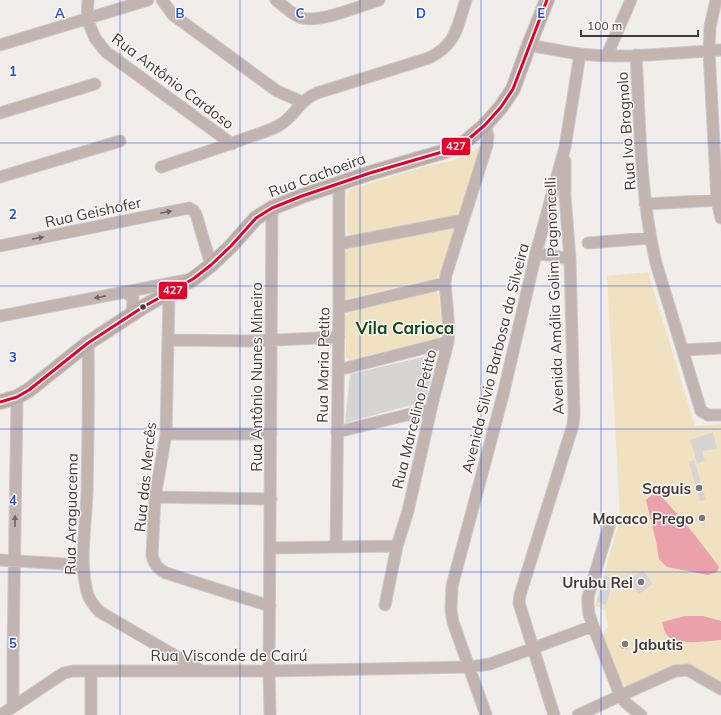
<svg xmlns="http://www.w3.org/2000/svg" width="721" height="715" font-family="Mulish,sans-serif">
<rect width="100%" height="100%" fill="#f0edeb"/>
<path fill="#f0e2c1" d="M481 145 462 211 457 215 352 235 347 232V196L348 190 423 167 451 161 472 152Z
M453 228 455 231 441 272 437 278 345 299V254L348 248Z
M648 272 695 426 721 424V684L695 669 633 687 624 685 616 676 603 636 605 630 608 627 605 611 595 605 620 519 607 276Z
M432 291 437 292 439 296 442 331 438 338 349 360 346 357 345 318 351 310Z"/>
<path fill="#eba1ac" d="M654 493H658C680 516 700 541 719 567L717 572 708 575 667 567 659 559 656 541 646 500Z
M685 616H703L721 621V640C708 641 678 646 668 636 665 634 663 626 662 622Z
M626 640 630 643 627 649H622L619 646Z"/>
<path fill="#d7d5d3" d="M432 355 435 361 426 401 345 423 350 374Z
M713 432 717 449 702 451 705 461 697 463 690 440Z
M694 460 706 500 700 501 689 462Z
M699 512 708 516 704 525 695 520Z
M643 570 653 584 639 594 628 580Z
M604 576 614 578 606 605 597 602Z"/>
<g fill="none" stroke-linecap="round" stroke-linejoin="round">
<g stroke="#cccac9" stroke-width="13">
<path id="minor" d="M88 0 87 19 95 38 106 52 232 144
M162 0 173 15 277 91 302 102
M276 0C284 6 292 15 302 18 320 23 360 6 379 0
M716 0 710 27 709 51 717 200 721 218
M0 45 148 0
M529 45C546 48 563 52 580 54 626 59 675 53 721 50
M607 55 631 0
M636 55C640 124 640 196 656 263L701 411 708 415H721
M0 113 95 84
M161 167C190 157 220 148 249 137 258 134 269 131 278 126 295 117 298 101 317 93L429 58C457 44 457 27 466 0
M0 177 120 141
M645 204 721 200
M588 243 650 238
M339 244 463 220
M0 246 189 208 194 211 196 214 211 265
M536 253 570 259
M126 292 133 298 132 314
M169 293 166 434 155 497 152 555C154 564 157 568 166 573L270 606
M339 308 445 283
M0 316 187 280
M168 340 254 341 339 337
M88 343C89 393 88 443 87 492 86 525 79 560 87 592 89 600 95 607 100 612L200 670
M683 350 721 348
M338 370 448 342
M337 432 431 409
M166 434H271
M155 497 271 499
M610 523 588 597V605L589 614 593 626 620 695 626 703 641 715
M336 547 339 308V183
M271 548 397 546
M0 560 83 565
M385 605 397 546 408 511 431 409 448 342 449 329 445 283 446 275 487 145 488 136 485 125
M13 706V653L17 397
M1 715 56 678 64 673 73 671H269L469 667 490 664 593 626
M91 715V671
M270 715 269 671 272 208
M486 715 453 622 451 610 452 586 503 395 536 253 565 147 580 54
M554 715 519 603 520 595 573 425 574 414 570 259 565 196V161
M578 715 675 671 688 670 721 689"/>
</g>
<g stroke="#cccac9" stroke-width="16">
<path id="major" d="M0 402 17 397 29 390 88 343 143 307 193 279 211 265 231 246 256 218 272 208 302 196 370 173 449 150 465 142 485 125 501 107 513 89 529 45 547 0"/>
</g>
<use href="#minor" stroke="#c2b4b1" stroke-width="11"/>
<use href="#major" stroke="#bbaca8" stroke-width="14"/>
<g stroke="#fffaf7" stroke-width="6">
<path id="bus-1" d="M0 402 17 397 29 390 88 343 143 307 193 279 211 265 231 246 256 218 272 208 302 196 370 173 449 150 465 142 485 125 501 107 513 89 547 0"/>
</g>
<use href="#bus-1" stroke="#e4002b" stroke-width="3"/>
</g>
<defs><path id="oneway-solid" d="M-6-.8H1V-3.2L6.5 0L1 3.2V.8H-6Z"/></defs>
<g fill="#6c6664">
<use href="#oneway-solid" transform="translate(166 212) rotate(-12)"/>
<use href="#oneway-solid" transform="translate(38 238) rotate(-11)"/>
<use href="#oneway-solid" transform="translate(100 297) rotate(169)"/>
<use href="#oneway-solid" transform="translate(15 521) rotate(-89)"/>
</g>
<path fill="none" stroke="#1d4ed8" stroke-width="1" stroke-opacity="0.55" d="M120 0V715M240 0V715M360 0V715M481 0V715M601 0V715M0 143H721M0 286H721M0 429H721M0 572H721"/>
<circle fill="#3e3c3b" stroke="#fffaf7" stroke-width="1.5" cx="143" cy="307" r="3.5"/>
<g fill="#7c7a79" stroke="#fffaf7" stroke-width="1.5">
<circle cx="699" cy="488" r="4"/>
<circle cx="702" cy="518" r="4"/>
<circle cx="641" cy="582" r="4"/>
<circle cx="625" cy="644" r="4"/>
</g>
<g text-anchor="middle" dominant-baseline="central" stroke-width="3" stroke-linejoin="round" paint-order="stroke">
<g font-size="15" fill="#3e3c3b" stroke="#fffaf7">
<text transform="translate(173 81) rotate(37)">Rua Antônio Cardoso</text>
<text transform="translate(626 131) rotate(-94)">Rua Ivo Brognolo</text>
<text transform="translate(317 175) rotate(-20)">Rua Cachoeira</text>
<text transform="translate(93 212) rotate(-12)">Rua Geishofer</text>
<text transform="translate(554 296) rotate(-92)">Avenida Amália Golim Pagnoncelli</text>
<text transform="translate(495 358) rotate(-76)">Avenida Silvio Barbosa da Silveira</text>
<text transform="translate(323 365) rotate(-89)">Rua Maria Petito</text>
<text transform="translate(256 377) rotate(-90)">Rua Antônio Nunes Mineiro</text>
<text transform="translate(414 419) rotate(-76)">Rua Marcelino Petito</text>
<text transform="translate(145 477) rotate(-84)">Rua das Mercês</text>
<text transform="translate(71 514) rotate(-89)">Rua Araguacema</text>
<text x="229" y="655">Rua Visconde de Cairú</text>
</g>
<g font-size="15" font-weight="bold" fill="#3e3c3b" stroke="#fffaf7" text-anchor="end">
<text x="691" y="488">Saguis</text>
<text x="694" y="518">Macaco Prego</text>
<text x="633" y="582">Urubu Rei</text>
<text x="633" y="644" text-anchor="start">Jabutis</text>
</g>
<g font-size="17" font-weight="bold" fill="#0c4d1d" stroke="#fffaf7">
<text x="405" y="327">Vila Carioca</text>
</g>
</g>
<g font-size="13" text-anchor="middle" font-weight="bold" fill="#1d4ed8" stroke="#fffaf7" stroke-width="3" stroke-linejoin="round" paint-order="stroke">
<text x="60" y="18">A</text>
<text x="180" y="18">B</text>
<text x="300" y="18">C</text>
<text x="421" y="18">D</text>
<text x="541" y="18">E</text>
<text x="13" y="76">1</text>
<text x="13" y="219">2</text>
<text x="13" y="362">3</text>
<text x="13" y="505">4</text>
<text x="13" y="648">5</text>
</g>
<g stroke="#fffaf7" stroke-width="1.5">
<rect x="441" y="137" width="30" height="19" rx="4" fill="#e4002b"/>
<rect x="158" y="281" width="30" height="19" rx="4" fill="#e4002b"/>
</g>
<g font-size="11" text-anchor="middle" font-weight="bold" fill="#fff">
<text x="456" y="150">427</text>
<text x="173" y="294">427</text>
</g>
<path d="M581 30v6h117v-6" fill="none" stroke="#3e3c3b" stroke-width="2"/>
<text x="587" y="30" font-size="12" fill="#3e3c3b" stroke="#fffaf7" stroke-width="3" paint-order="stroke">100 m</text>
</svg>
